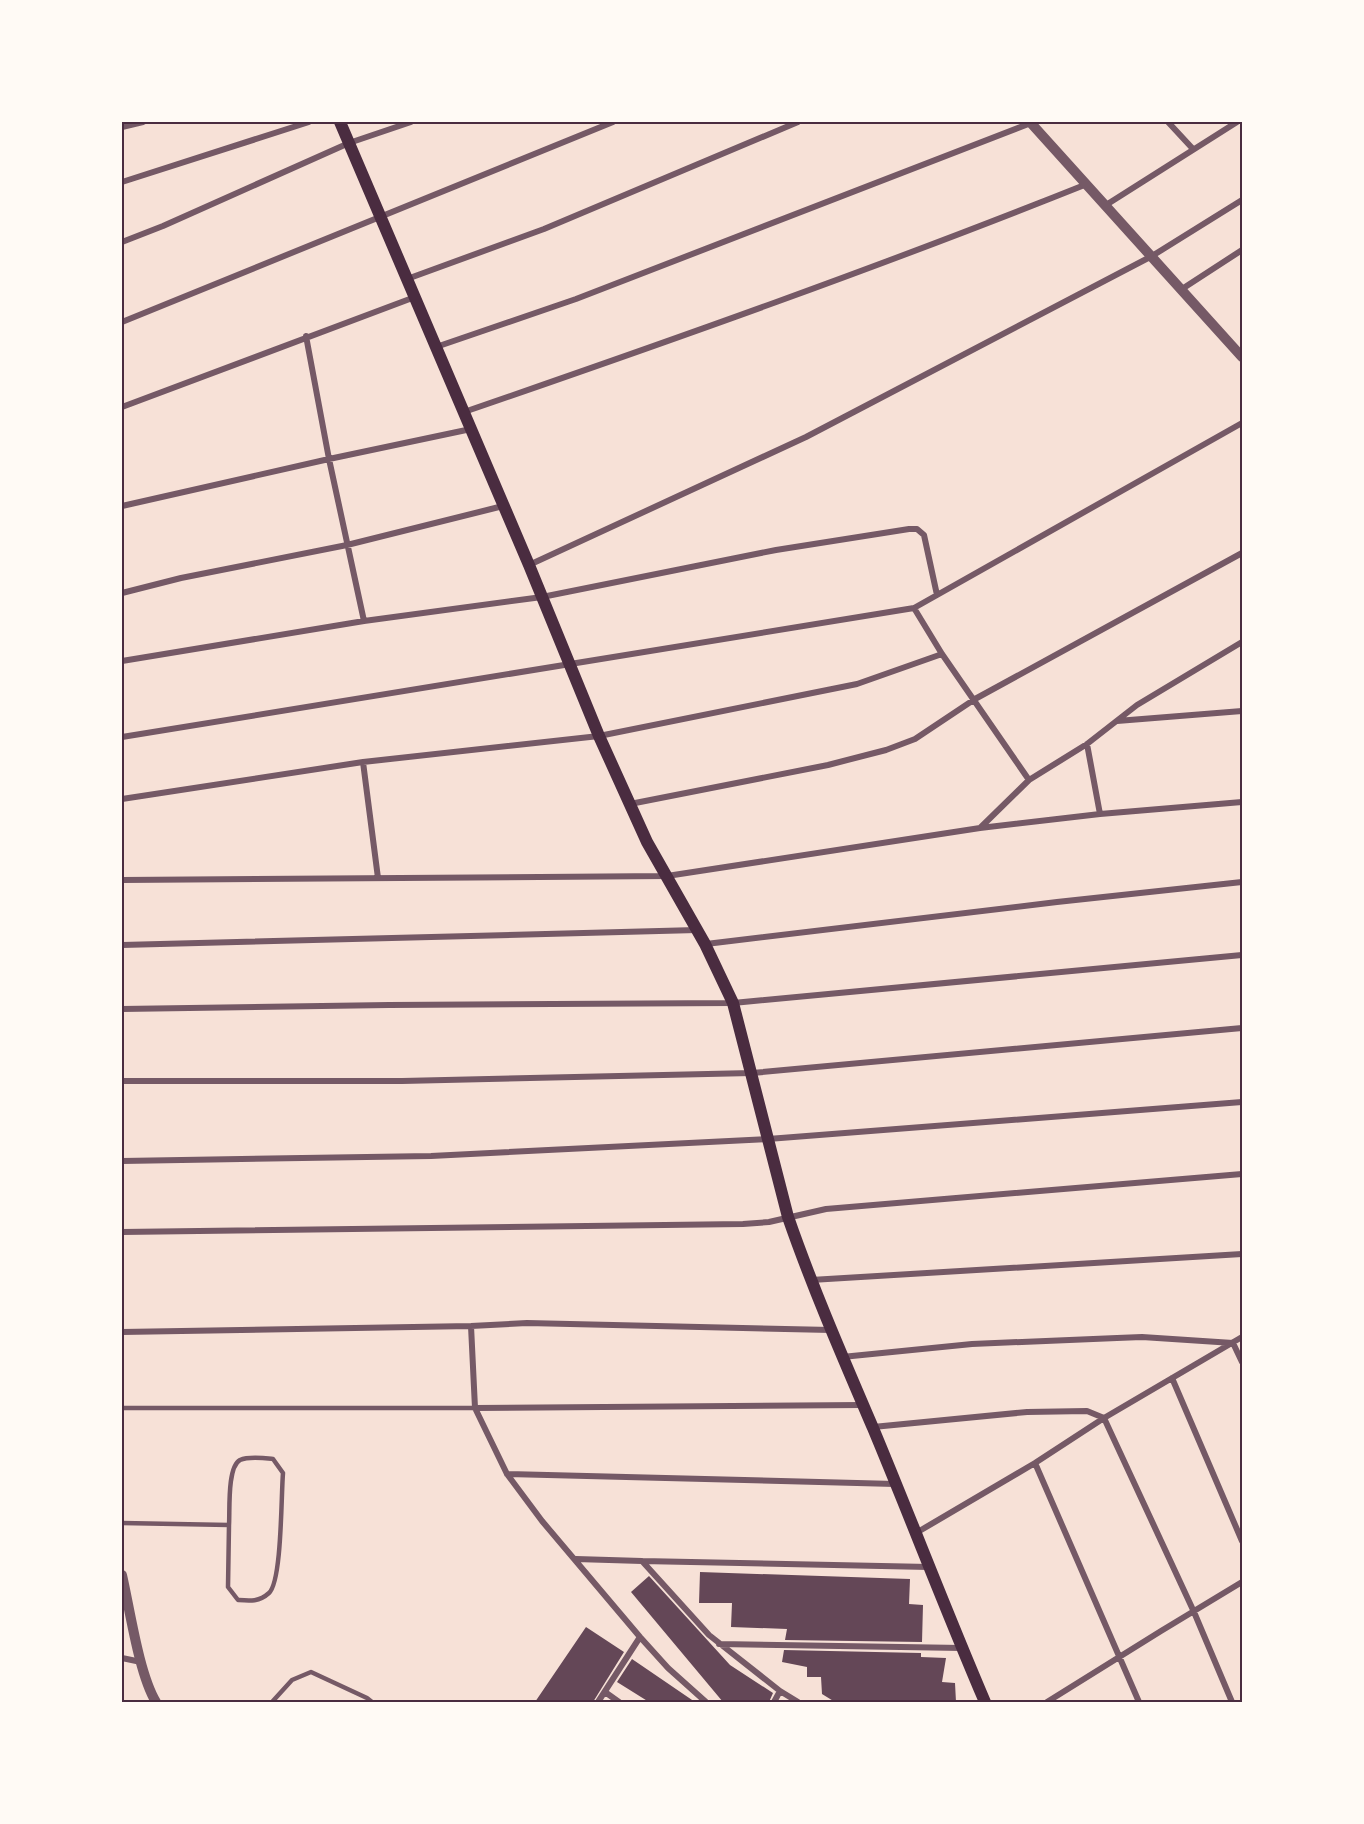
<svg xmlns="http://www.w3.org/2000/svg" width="1364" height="1824" font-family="Poppins,sans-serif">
<rect width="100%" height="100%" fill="#f7e1d7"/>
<path fill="#644757" d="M700 1572 910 1579 909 1604 923 1605 922 1642 785 1640 787 1629 731 1627 732 1603H699Z
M649 1576 730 1665 773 1693 769 1702H723L631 1592Z
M586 1627 624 1652 593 1702H535Z
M784 1650 921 1653V1657L946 1658 942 1682 955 1683 956 1702H835L822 1694 821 1677H807V1667L782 1662Z
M632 1659 695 1702H649L617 1682Z"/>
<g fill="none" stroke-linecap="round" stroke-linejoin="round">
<path stroke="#755966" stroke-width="4.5" d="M122 1408H475
M122 1523 229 1525 228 1587 238 1600C250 1601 259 1602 269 1593 282 1581 281 1496 283 1473L273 1459C264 1458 249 1456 240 1460 227 1467 230 1511 229 1525
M272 1702 292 1680 311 1672 367 1698 372 1702"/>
<path stroke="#755966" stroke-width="6" d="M1168 122 1193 149
M122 127 143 122
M122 182 309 122
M1106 205 1237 122
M122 242 163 226 349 143 411 122
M407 279 544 229 798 122
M1182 289 1242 250
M122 322 613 122
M306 336 329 459 364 621
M436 347 576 299 1031 123
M122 407 415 297
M464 412C673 340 882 266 1087 184
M122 506 329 459 471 429
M529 565 806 437 1152 256 1242 200
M122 593 181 578 347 545 503 506
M914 608 942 654 1029 780
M122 661 364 621 542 597 776 550 909 529H917L924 535 937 595
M1117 721 1242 711
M122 737 914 608 1242 423
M1087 744 1100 814
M363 762 378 878
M122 799 363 762 599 736 857 684 942 654
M630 804 828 765 886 750 915 739 975 699 1242 553
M981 827 1029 780 1087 744 1137 705 1242 642
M122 880 667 876 980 828 1100 814 1242 802
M706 944 1057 902 1242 882
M122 945 697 930
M122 1009 389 1005 733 1003 1242 955
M122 1081H402L752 1073 1242 1028
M122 1161 431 1156 768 1139 1242 1102
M122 1232 743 1224 769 1222 826 1209 1242 1174
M811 1280 1242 1254
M471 1326 475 1408 507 1474 542 1521 640 1637 668 1668 706 1702
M122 1332 471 1326 527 1323 831 1330
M842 1357 972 1344 1117 1338 1142 1337 1233 1343 1242 1362
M1172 1378 1242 1541
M475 1408 862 1405
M873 1427 1027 1412 1087 1411 1104 1418 1194 1612 1232 1702
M1035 1463 1139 1702
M507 1474 895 1484
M916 1533 1035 1463 1104 1418 1242 1337
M576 1559 642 1561
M719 1644 962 1648
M122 1658 141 1662
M780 1691 709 1635 642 1561 929 1567
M605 1692 619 1702
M598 1702 640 1637
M774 1702 780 1691 798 1702
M1047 1702 1161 1631 1242 1582"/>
<path stroke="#755966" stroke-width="10" d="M1030 122 1242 357
M122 1575C130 1610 139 1674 156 1702"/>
<path stroke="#4a2c40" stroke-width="12" d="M340 122 529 565 599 736 647 842 705 944 733 1003 788 1217C813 1289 843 1358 873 1428 911 1519 946 1611 985 1702"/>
</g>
<rect width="1364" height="1824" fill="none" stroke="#fffaf5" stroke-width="246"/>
<rect x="123" y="123" width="1118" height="1578" fill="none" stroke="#4a2c40" stroke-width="2"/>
</svg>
